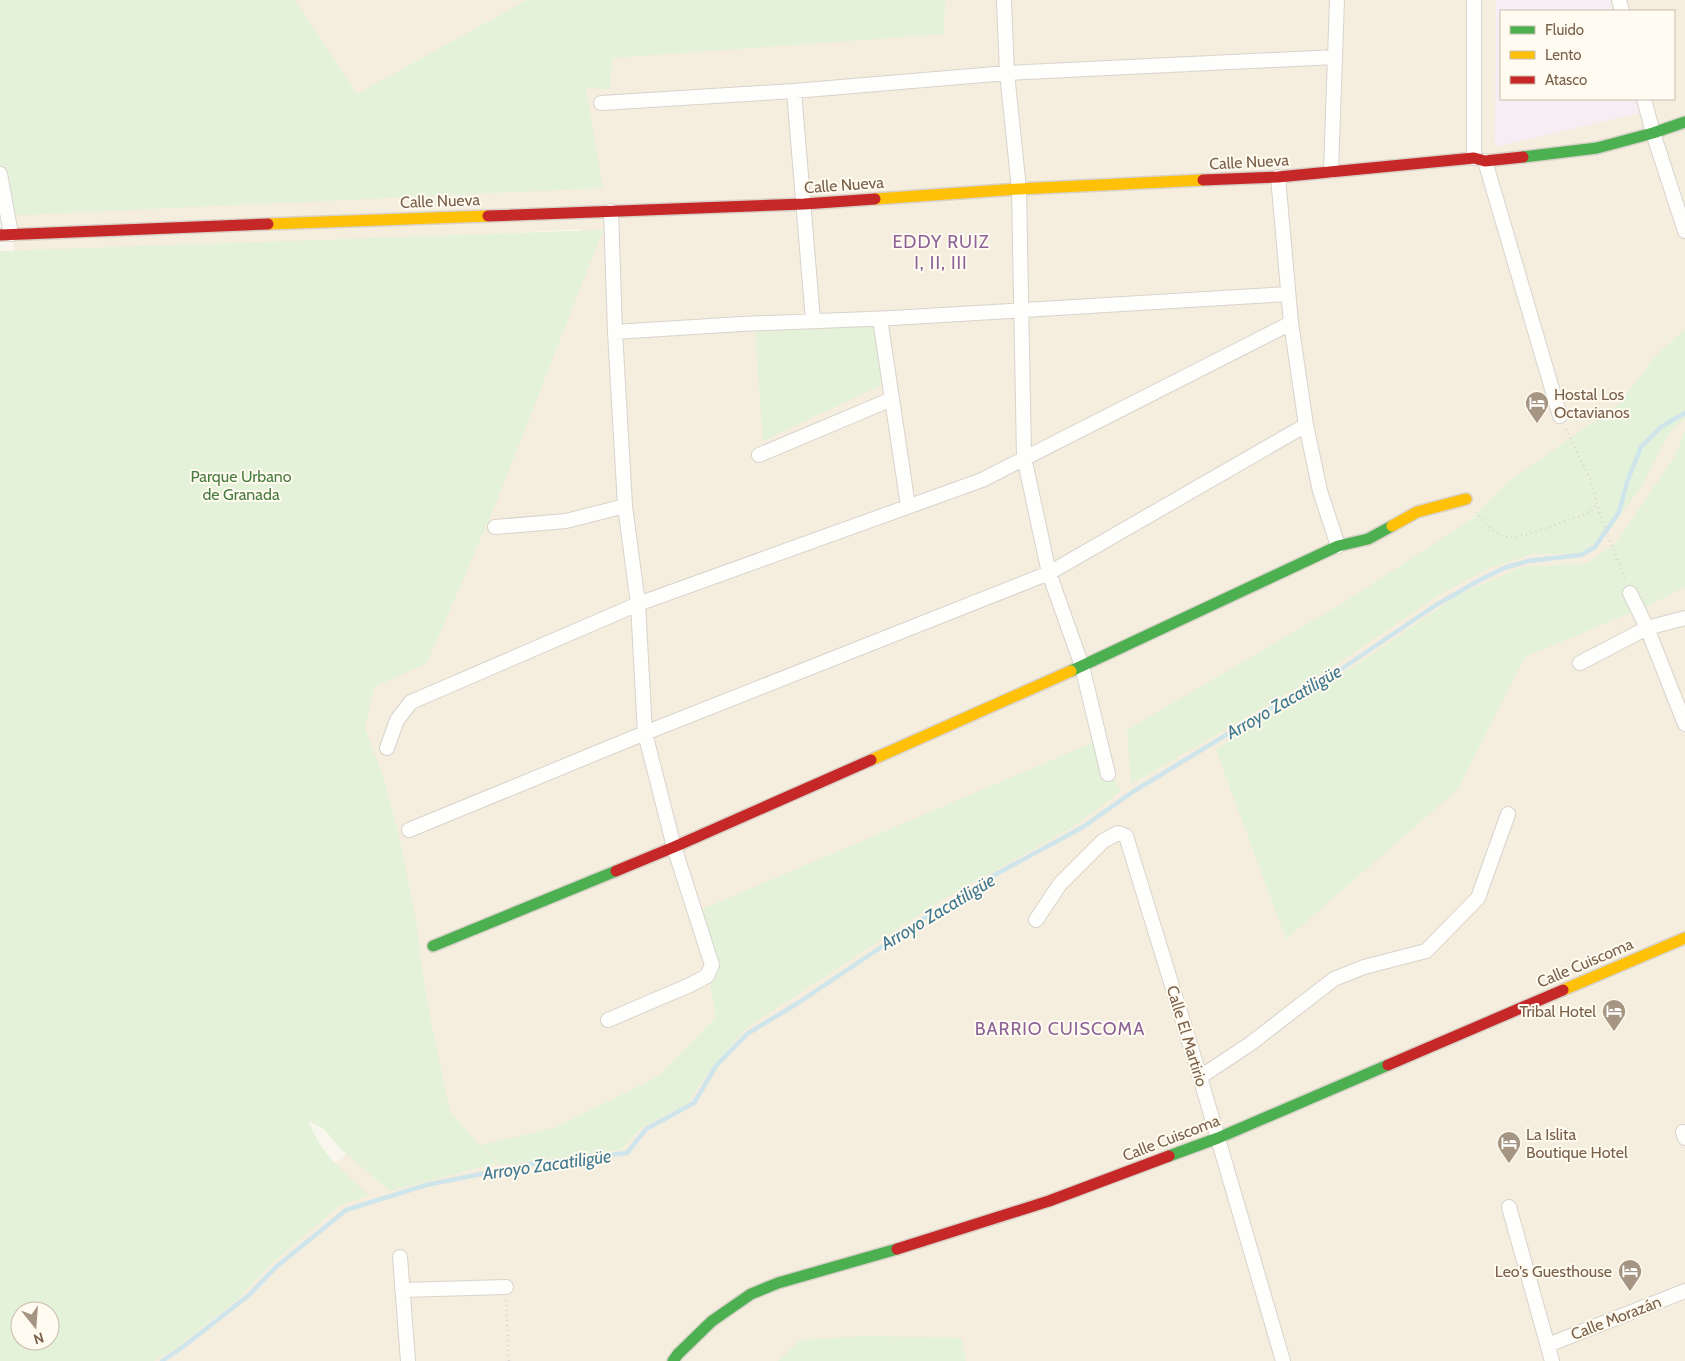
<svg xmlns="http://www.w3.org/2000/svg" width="1685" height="1361" font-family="Cabin,sans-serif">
<rect width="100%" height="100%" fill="#f9f6ee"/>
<path fill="#f5edde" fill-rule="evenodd" d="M0 0H1685V1361H55L164 1303 392 1116 322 704 548 267 581 229 17 261 0 180ZM1501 11H1674V99H1501Z"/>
<path fill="#f7edf5" d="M1496 0H1610L1613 11H1501V99H1640L1644 112 1495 147Z"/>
<path fill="#e3f2d8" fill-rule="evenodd" d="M0 0H295L357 94 527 0H945L944 34 612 58 610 89 586 88 603 188 0 216Z
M603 230 496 503 427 663 374 687 365 729 384 779 399 836 416 920 426 997 450 1112 496 1163 390 1191 341 1149 324 1129 309 1121C319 1153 345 1173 369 1195L339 1206 272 1263 238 1299 177 1347 154 1361H0V251ZM20 1311H50V1341H20Z
M873 326 883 384 763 441 755 332Z
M1685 329V418L1669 433 1641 487 1605 536 1578 554H1533L1489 568 1440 594 1325 672 1131 784 1127 730 1343 603 1472 519 1508 482 1619 404 1655 357Z
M1685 431V587L1656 602 1525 657 1457 790 1286 939 1216 750 1257 719 1316 690 1368 657 1458 595 1522 567 1587 563 1616 543 1675 456Z
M1092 743 1121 791 1073 827 940 901 746 1028 705 1077 687 1104 642 1127 621 1150 500 1165 481 1145 554 1128 659 1076 716 1017 698 911Z
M868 1336 961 1338 966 1361H778L800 1340Z"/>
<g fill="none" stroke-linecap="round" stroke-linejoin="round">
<path stroke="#cee5eb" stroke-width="4.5" d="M162 1361 184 1346 249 1295 276 1267 346 1210 426 1185 531 1164 627 1153 646 1129 694 1103 716 1066 747 1034 798 1003 926 917 998 873 1083 827 1134 791 1259 715 1334 674 1436 605 1478 581 1504 568 1528 561 1581 555 1595 547 1619 512 1627 482 1641 447 1661 427 1685 413"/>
<g stroke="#d9d3cc" stroke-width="16">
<path id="street" d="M1004 0 1007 73 1019 189 1024 457 1049 573 1082 666 1108 774
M1474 0V158
M1619 0 1622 11
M794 91 813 321
M1644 99 1653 133 1685 231
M601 103 794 91 1007 73 1335 57
M1485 161 1560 416
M1331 171 1337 0
M0 174 11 234
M1278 177 1291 323 1306 425 1320 491 1338 546
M880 319 908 506
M615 332 741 324 893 318 1288 294
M759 455 892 399
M495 527 566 521 625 506
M1630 593 1647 628 1685 724
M1580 663 1647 628 1685 618
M387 748 397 720 411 702 638 604 982 480 1291 323
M409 830 645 733 1049 573 1306 425
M1036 920 1060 884 1103 841 1118 833 1126 836 1200 1077 1283 1361
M608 1020 690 985 707 976 712 965 674 847 645 733 638 604 625 506 615 332 611 211
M1200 1077 1250 1044 1334 979 1364 967 1426 951 1478 898 1508 814
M1683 1132 1685 1138
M1509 1207 1552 1361
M400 1257 408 1361
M402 1290 506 1287
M1548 1345 1685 1291"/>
</g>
<g stroke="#d8d2c9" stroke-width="14">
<path id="fast" d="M1523 157 1597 148 1653 133 1685 122
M1071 671 1338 546 1368 539 1392 526
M433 946 616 871
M1169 1156 1218 1138 1388 1065
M673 1361 678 1354 712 1321 751 1294 778 1283 897 1249"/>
</g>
<g stroke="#d8d2c9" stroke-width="14">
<path id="slow" d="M875 199 1019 189 1203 180
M268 224 488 216
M1392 526 1417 512 1466 499
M871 760 1071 671
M1563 990 1685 938"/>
</g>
<g stroke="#d8d2c9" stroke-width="14">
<path id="jam" d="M1203 180 1278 177 1474 158 1485 161 1523 157
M488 216 804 204 875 199
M0 235 268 224
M616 871 674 847 871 760
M1388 1065 1563 990
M897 1249 1049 1201 1169 1156"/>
</g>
<path stroke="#dcd6ce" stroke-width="2.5" stroke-dasharray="1 4" stroke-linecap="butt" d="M1566 429 1591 481 1599 512 1625 580
M1476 512C1483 520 1492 532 1502 536 1519 542 1572 518 1590 512L1597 504
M506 1300 509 1361"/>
<use href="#street" stroke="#fefefc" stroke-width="14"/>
<use href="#fast" stroke="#4caf50" stroke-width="11"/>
<use href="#slow" stroke="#ffc107" stroke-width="11"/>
<use href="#jam" stroke="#c62828" stroke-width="11"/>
</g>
<defs>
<g id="hotel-pin" transform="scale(1.25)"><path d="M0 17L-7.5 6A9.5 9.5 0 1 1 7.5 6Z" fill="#a79583" stroke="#fffbf1"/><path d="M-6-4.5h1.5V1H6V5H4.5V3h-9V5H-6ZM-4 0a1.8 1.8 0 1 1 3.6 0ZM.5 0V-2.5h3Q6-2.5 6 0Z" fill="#fff"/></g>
</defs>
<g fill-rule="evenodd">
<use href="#hotel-pin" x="1537" y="403"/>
<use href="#hotel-pin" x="1614" y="1011"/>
<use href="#hotel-pin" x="1509" y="1143"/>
<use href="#hotel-pin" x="1630" y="1271"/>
</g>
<g text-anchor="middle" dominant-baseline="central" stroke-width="4" stroke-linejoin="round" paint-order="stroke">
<g font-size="16" fill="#7b614a" stroke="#fffbf1">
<text transform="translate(1249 162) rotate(-3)">Calle Nueva</text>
<text transform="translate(844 185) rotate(-4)">Calle Nueva</text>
<text transform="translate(440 201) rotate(-2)">Calle Nueva</text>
<text transform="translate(1585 963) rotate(-23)">Calle Cuiscoma</text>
<text transform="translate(1187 1036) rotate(73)">Calle El Martirio</text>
<text transform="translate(1171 1138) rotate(-21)">Calle Cuiscoma</text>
<text transform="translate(1616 1318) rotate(-21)">Calle Morazán</text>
</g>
<g font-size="16" fill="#7b614a" stroke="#fffbf1" text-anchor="start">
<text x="1554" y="394">Hostal Los<tspan x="1554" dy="18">Octavianos</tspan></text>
<text x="1596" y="1011" text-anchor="end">Tribal Hotel</text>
<text x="1526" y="1134">La Islita<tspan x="1526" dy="18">Boutique Hotel</tspan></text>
<text x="1612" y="1271" text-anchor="end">Leo's Guesthouse</text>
</g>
<g font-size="16" fill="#497b3e" stroke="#fffbf1">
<text x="241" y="476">Parque Urbano<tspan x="241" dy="18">de Granada</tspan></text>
</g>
<g font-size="18" letter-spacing="1" fill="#8c6297" stroke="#fffbf1">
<text x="941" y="242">EDDY RUIZ<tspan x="941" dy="21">I, II, III</tspan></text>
<text x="1060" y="1029">BARRIO CUISCOMA</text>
</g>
<g font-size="18" font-style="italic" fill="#417a90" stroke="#fffbf1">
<text transform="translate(1284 702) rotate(-30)">Arroyo Zacatiligüe</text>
<text transform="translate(938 912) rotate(-31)">Arroyo Zacatiligüe</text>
<text transform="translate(547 1165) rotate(-8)">Arroyo Zacatiligüe</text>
</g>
</g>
<rect x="1500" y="10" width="175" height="90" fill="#fffbf1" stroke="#cabdae"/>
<rect x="1510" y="26" width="25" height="8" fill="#4caf50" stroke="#cabdae"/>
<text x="1545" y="35" font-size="15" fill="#7b614a">Fluido</text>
<rect x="1510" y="51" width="25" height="8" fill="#ffc107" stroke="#cabdae"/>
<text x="1545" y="60" font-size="15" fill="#7b614a">Lento</text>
<rect x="1510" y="76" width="25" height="8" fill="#c62828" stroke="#cabdae"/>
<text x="1545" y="85" font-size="15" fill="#7b614a">Atasco</text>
<g transform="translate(35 1326) rotate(163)"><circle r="24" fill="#fffbf1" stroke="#cabdae"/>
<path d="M0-4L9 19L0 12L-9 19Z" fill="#a79583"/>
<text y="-8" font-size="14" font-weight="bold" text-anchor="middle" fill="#7b614a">N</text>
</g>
</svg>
